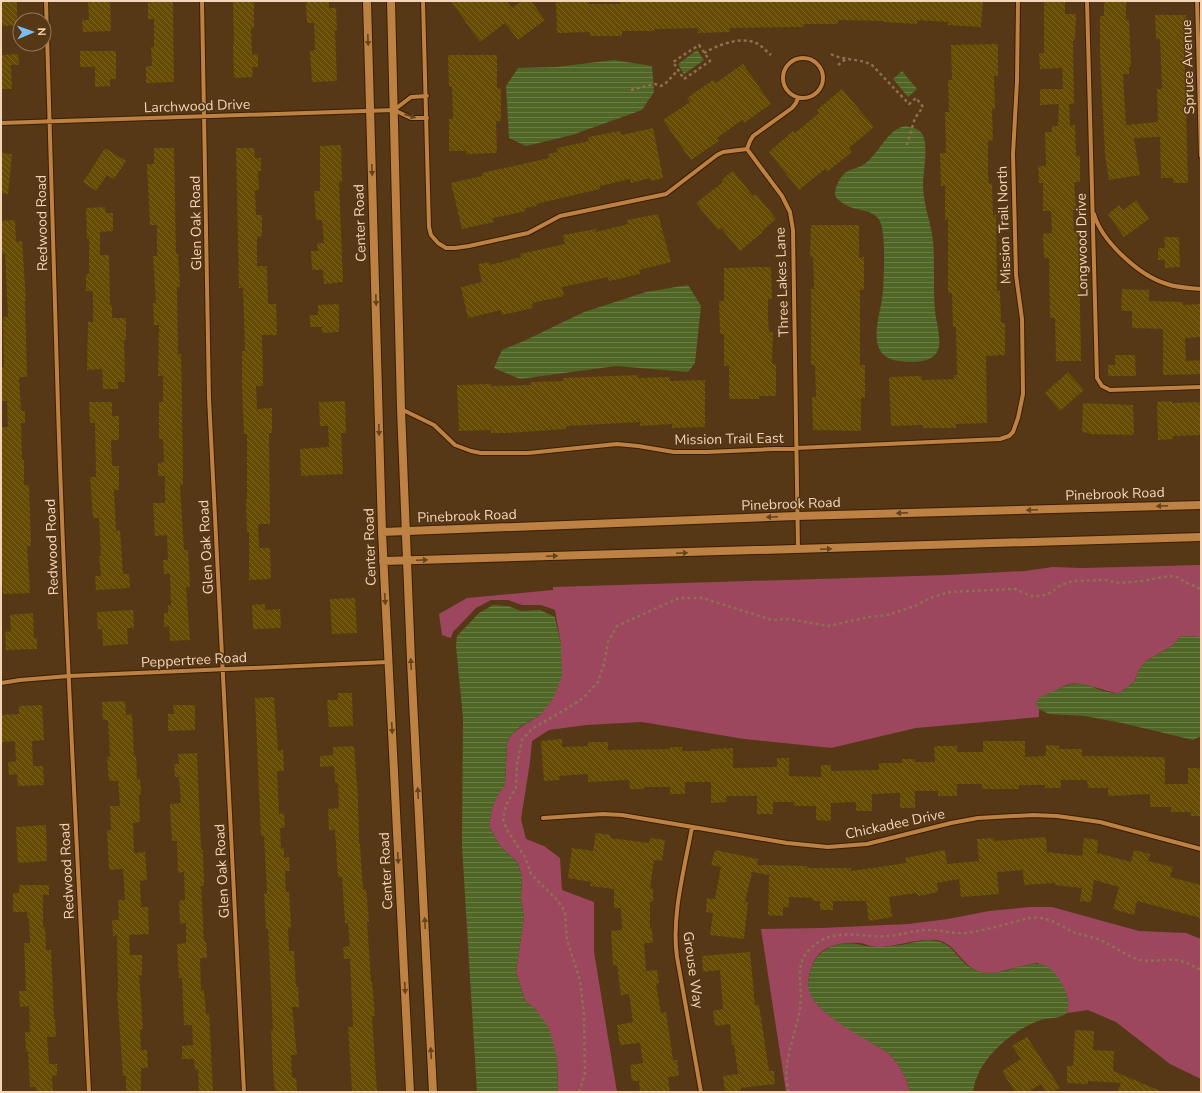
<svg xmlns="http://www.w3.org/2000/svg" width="1202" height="1093" font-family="'Nunito Sans',sans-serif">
<defs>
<pattern id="water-rules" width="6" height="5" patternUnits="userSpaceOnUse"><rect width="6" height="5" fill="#506626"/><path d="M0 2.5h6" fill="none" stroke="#6a7b43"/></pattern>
<pattern id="building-back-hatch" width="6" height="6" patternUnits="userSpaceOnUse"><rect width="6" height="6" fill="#654b04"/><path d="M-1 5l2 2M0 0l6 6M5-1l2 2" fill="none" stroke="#7c6426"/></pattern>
</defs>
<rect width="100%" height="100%" fill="#563816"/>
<path fill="#9c475e" d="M1201 565V637L1181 636 1172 646 1146 661 1140 668 1134 682 1118 694C1106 691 1080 681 1069 684 1062 686 1044 698 1036 702L1039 709V717L916 728 831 748 744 739 642 722 586 725 549 730 532 741 530 762 521 819 526 839 544 846 560 858 562 890 594 902V952L617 1092H558L557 1058 537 1011 525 1000 516 972 524 917 521 899 522 877 518 863 500 846 489 826 492 808 499 793 505 784 507 743 511 735 521 727 540 715 561 644 555 610 541 605H522L508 600H491L476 608 453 632 451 638 442 635 439 614 467 598 553 590V587L948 575 1025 571 1053 567 1082 568Z
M1030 907H1052L1139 931 1186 933 1201 939V1079L1170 1064 1116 1022 1088 1010 1067 1013C1073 989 1054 978 1038 963 1030 964 1022 966 1014 968 1004 970 995 975 984 973 963 969 958 947 941 941 925 936 895 947 878 947 871 947 866 944 860 943 850 942 839 943 830 947 818 951 813 962 810 972 801 1001 832 1018 853 1031 864 1038 875 1045 887 1052 899 1063 906 1076 910 1092H786L761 929 822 928 908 924 948 919 989 911Z"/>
<path fill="url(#water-rules)" d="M697 50 704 60 684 74 678 64Z
M614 60 652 66 654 92 642 110 572 135 526 146 509 138 506 86 518 68 556 67Z
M902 71 917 89 908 97 893 79Z
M906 126C912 128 919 128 922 134 929 144 923 172 923 185 923 204 931 222 933 241 935 265 933 288 935 311 936 321 942 341 938 350 933 362 918 362 907 362 896 361 884 360 879 348 872 332 882 308 883 291 884 272 885 253 883 234 881 203 857 216 840 201 837 199 835 197 835 194 835 188 839 179 843 175 847 170 854 169 859 167 864 165 868 161 871 158 882 147 890 128 906 126Z
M688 285 701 306 695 363 688 372 616 366 520 379 494 368 502 350 526 340 584 312 646 292Z
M493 605 508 606 521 611 540 610 555 617 561 644 562 676 553 699 540 715 520 727 511 735 507 743 505 785 499 793 492 808 489 826 500 846 518 863 522 877 521 899 524 917 516 972 525 1000 537 1011 549 1028 557 1058 558 1092H477L462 846 463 718 456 646 457 636 479 613Z
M1181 636 1201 637V736L1193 740 1122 723 1085 716 1049 714 1039 709 1036 703 1040 697 1070 684H1084L1103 691 1118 694 1134 682 1140 668 1146 661 1172 646Z
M926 940C955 939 954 960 975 970 1007 985 1040 939 1062 984 1067 993 1070 1003 1067 1013 1058 1020 1048 1017 1038 1021 1014 1030 986 1053 977 1077 975 1081 974 1087 973 1092H910C906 1076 899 1063 887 1052 866 1039 812 1013 808 987 808 981 809 975 811 969 816 954 826 947 841 944 854 941 865 947 878 947 893 947 911 943 926 940Z"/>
<path fill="url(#building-back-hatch)" d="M1 1H17V25L1 26Z
M88 1H110L111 31 83 32 82 20H89Z
M148 1H173L174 82 146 83V66H152L151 47H154V19H148Z
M233 1H254V28H251L252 55 258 54V67H252L253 77 234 78 233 45H234Z
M306 1H329V8H336L337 30H335L337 81 312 82 310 51 315 50 314 23H307Z
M451 1H506L512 8 522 1H531L545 20 518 40 505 23 480 42Z
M556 1H589V4H621L620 1H983L981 27 948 25V22L917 20V24L884 22V21L838 20V24H804V27L730 28V32L698 33V28L654 29V31H622V36H590V32L557 33Z
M1044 1H1065V14H1076L1075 40H1073L1074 104H1069L1070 126 1075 125 1076 156H1080V182H1074L1076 210H1073L1074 232H1077L1079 256 1081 361H1056L1055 318H1050L1049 258H1044L1043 234 1052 233 1051 211H1043V183H1039L1038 166H1046L1045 132H1052V126H1058L1059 104 1040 105V89H1063L1062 68 1040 69 1039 53H1044Z
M1104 1H1126V20H1129L1131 66 1129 67V74H1123L1126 125 1158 122 1157 89H1162L1160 39H1156L1155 15H1186V38H1184L1188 183H1173V178H1161L1160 137 1134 138 1140 175 1109 180 1105 155 1100 54V16H1104Z
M998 44V76H994L995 109H992L993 140 988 141V173L989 184 992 183 993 215H996L997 291H1000L1001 323H1005V355L986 356 987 423 956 424V428H923V425L891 426 889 377 922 376V380L954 379 953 375H957L956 327H953L952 293H948V219L945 220V186H941L940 153H946L945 112H949L948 80H952L951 45Z
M80 51H116V79H110V86L95 87V67H80Z
M18 54 19 65H11L12 89H1V55Z
M448 55H497V88H501V121H496L497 153 466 154V151H449V119H453L452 87H449Z
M743 64 771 104 744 123 742 120 717 138 719 141 691 160 663 120 690 102 687 98 713 80 716 83Z
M842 89 874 127 849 148 852 152 827 172 825 169 799 190 769 152 793 131 795 133 819 113 817 110Z
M653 128 663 178 651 181 650 178 631 183 630 179 600 186V189L536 204 537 206 525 208 526 211 493 218 494 222 462 229 451 183 482 176V173L549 158 548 154 558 152 557 148 589 141 588 137 620 131 621 135Z
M341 145 342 182H339L343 282 324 284 323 270H312L311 251H318L317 243H324L322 220H316L314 191H320V146Z
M105 148 126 161 114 179 107 175 96 191 83 182Z
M154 148H174L176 254H178L180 287H177L178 354H181L182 402 183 485H180L184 550H188L190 587H186L190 640 170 641 169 626 164 627V613H168V605H171L170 574H164L163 560H168L167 535 155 536 153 503H165V476H158V463L164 462 163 439H159V402H163V376H158L159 325H154L153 303H156L153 256H157V225H150L147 164H154Z
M236 148H254L255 158H261V171H258L259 190H255L256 215H262V236L257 237V266H267L268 304H276L277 335H262L263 386H256L257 409 272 408V433H269L270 524H258L259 548H270L271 579 249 580V532H247L246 499H247V434H244L242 386V351H245L243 288H239Z
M1 153 12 154 8 194 1 193Z
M733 171 753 196 756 194 776 219 762 231 763 232 740 251 721 228 718 230 696 203 723 182 721 180Z
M1136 200 1149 219 1124 237 1108 214 1119 205 1123 210Z
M105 207 106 213H113V231L100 232V255H109L110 305H112V318H126V340H124L125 382H118V389H103L102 369 87 370 88 322H93V291H86V274H89V238H87L86 208Z
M658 214 671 262 639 270 640 274 609 281 608 277 562 287 564 296 532 303 533 308 502 315 501 310 468 318 461 287 482 282 478 264 489 262 490 265 521 257 520 254 565 244 563 235 596 229V232L628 224 627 220Z
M15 220 16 242 22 241 26 301H25L27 377H19L21 411H25V423H21L22 460H24V485H29L31 546H27L30 593 3 594 1 560V427H8L7 401H1V367H4L3 317H8L5 254H1V221Z
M811 225H859V258L864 257V290H860V365H865V398H861V431L813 430 812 397H816L815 365H811V289H814L813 257H810Z
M1164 237H1179L1180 267 1165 268V260H1158V248H1165Z
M757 267H771L772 299H768V319L769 332H773L772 364H776V396H759V399H729V366H724V334H720L719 301H724V268Z
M1122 289 1149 290V301L1183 302V305L1201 304V337L1185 338 1186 361 1201 360V374L1163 375V329L1132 328V311H1121Z
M339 304V332L322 333V327H310V315H318V305Z
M1115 355H1135L1136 376H1108V365H1115Z
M1068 372 1084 390 1060 411 1045 393Z
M638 375V378L670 377V381L705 380V427L672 428V424L640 426V422L566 426V429L507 433H491V430L459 431 457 385 491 384V386L531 385V382L563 381V378Z
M345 401 346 433H341L343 474 301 476 300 449 329 447 328 426H320L319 402Z
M1172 401V403L1201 402V435L1173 436V439L1158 440 1157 402Z
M89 402H112V416H119V440H111L112 466H119V490H114L116 531 120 530 123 574H129L130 588 96 590 95 576H101L99 556H101L99 518H93L91 490 90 477H96L95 423H90Z
M1083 403 1133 405 1134 435 1089 434V433L1082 432Z
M355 598 357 633 332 634 330 599Z
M265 604V610L280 609 281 628 253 629 252 605Z
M133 610 134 628H127L128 644 103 646 102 629 98 630 97 612Z
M33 613 34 638H37V649L6 650 5 632 11 631 10 615Z
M338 693H352L353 726 329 727 327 700H338Z
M274 697 278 751 283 750 284 771H277L279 814 284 813 285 827 280 828 281 848H284V858L289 857 290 871H285L286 892H289L291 927 288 928 289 951H294L296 987H298L299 1007H292L297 1055H291L292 1078H296L297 1092H275L273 1071 271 1031 273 1030 268 929H266L264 894 267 893 264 836H261L255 698Z
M125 701 126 715 132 714 134 756H136L137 780 140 779 141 794 139 795 140 822 133 823 134 853 145 852 147 880 140 881 141 907H148L149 934 129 935 130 955H142V975H139L143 1029 140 1030 141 1050H147L148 1068H141V1092H126V1076H123L117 992H118L117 935 113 936 112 920H119L118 900H125L123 869 109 870 107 830H111L110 806H120L118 781H109L107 757H110L108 720H103L102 702Z
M42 705 44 740 32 741 33 766H43L44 785 18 786 17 774 9 775 8 762 16 761 15 741 1 742V715L19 714V706Z
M173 705H195V730L168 731V714H174Z
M562 739V747L588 746V742H608V750L670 749V747H682V751H710V749L733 748V768L777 767V758H789V776L821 777V765H831V771L879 770V763H902V759H915V762H935L934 746H957V752H983V741H1025V757L1046 756V745L1059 746V749H1082V756L1165 757V784H1188V768H1201V816H1191V812H1171V807H1150V794L1108 796V788H1088L1087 780H1061V788H1045V785H1019V789H982V784H957V796H938V791H915V808H900V793L872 794V811H856V802L831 803V821L816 820V806H794V802H773V814H757V796H726L727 802 711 803V782H685V794H670V787H644V789H630L629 780 588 782V774L559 776 560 780 544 781 541 741Z
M354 746 358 799 359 844H360L363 890 366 889 369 922H367L371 982H372L375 1016H372L377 1092H352L348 1027H353L350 959H344L343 947 350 946 348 923H345L342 877H338L335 830H329L328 809 339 808 338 783H335L334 766 320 767V756L333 755V747Z
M197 753 201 850H203L204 886H201L204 942H206L207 958H200L201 990H204L206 1014 209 1013 213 1092H199L198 1069 195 1070 194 1059H182V1046L193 1045 192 1025H184L182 978H179L177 944 186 943V923L180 924 179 901 185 900 184 872 178 873 177 841H172L170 804 181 803 179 777H175L174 764H179L178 754Z
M46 825 47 861 18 863 16 827Z
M596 833 610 835V838L649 843 650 838 665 840 662 861 654 860 650 888H653V902H650V928H652L653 943H644L646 971 657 970 659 983 656 984 661 1013 666 1012 673 1060H677L679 1076 668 1077 670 1092H640L639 1081H632L630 1065 643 1063 640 1043 620 1045 617 1025 633 1022 629 994 621 995 617 965 613 966 611 931 622 930 621 908H614V889L590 886 591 882 568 878 572 848 593 851Z
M1046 837 1047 852 1082 856 1084 838 1098 840 1097 853 1131 862 1134 850 1150 854 1148 861 1173 867 1170 877 1201 885V918L1137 901 1134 915 1113 909 1119 887 1094 880 1091 902 1080 901 1082 888 1055 885V883L1024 885 1023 870 997 872 999 894 961 897 959 879 937 883 938 892 918 896 917 893 889 897 892 917 869 921 866 901H833V910H820V901H813V898L789 897V907H783V916L768 915 769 875 752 872 745 902H748L744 939 710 935 713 913 706 912 707 898 715 899 721 867 711 865 715 850 758 859 757 865 807 866V868H851V871L906 863 905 858 945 850 947 864 979 861 977 839 994 838V841Z
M19 885H49V895H43V927H45L46 950H51L54 1019H55L56 1037H47L49 1064H57V1075L52 1076 53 1092H36V1087H30L28 1052H26L25 1032H30L29 1006 20 1007 19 991H26L24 943H30L29 919H28L27 912H13V893H19Z
M750 952 755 1005H759L769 1071H774L775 1084 741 1088V1092H725L723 1076 738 1074 734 1045H732L730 1024 715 1026 713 1011 723 1009 720 970 703 972 702 956Z
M1075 1030 1094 1031 1093 1050 1114 1051 1113 1071 1163 1092H1117L1121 1083 1088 1081V1084L1067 1083V1066H1073Z
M1027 1037 1060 1088 1052 1092H1046L1041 1084 1028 1092H1015L1002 1071 1021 1059 1012 1046Z"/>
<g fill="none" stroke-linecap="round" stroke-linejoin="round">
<g stroke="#3b1e00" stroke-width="6">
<path id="street" d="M46 1C51 136 53 272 58 407 65 635 78 864 89 1092
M202 1 209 398 244 1092
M423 1 429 227 431 235 438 243 446 248H455L469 246 528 233 560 216 666 194 717 155 723 152 747 149 782 196 790 212 793 230 798 549
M1087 1 1097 378 1102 386 1110 390 1201 387
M1197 1 1201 156
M783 78a20 20 0 1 1 40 0a20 20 0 1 1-40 0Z
M394 110 411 97 427 96
M394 110 411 118H427
M1 123 394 110
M747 149 750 141 753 136 792 108 796 103 798 98
M1094 214C1102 242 1140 276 1167 284 1178 288 1190 288 1201 289
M401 409 434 425 455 445 471 451 481 453H528L617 444 638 446 674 452H707L1000 439 1009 436 1013 432 1018 418 1023 394 1022 319 1016 275 1013 154 1017 81 1018 1
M1 683 20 680 69 676 388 662
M543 818 603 814 622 815 787 843 828 847 867 844 951 823 978 818 1033 815 1057 816 1100 822 1201 849
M692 827C685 867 671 916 677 957L701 1092"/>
</g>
<g stroke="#3b1e00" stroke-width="10">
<path id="secondary" d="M367 1 382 532 410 1092
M391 1 401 409 411 661 433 1092
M382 532 797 516 1201 505
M383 561 1201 537"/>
</g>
<path stroke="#8e6f4f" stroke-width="2.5" stroke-dasharray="3 3" stroke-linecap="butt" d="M699 45 710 61 684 79 673 62Z
M704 53C718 45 740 36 756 43 761 45 766 51 771 55
M831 54C844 61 859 58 872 65L909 104 916 98 923 107 915 118 906 148
M838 65 846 59
M631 90 655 84 661 86 666 83 678 70
M579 1092 585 1074 584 1015 580 980 567 940 565 912 558 901 531 874 525 857 507 830 503 819 506 805 516 788 517 764 522 740 533 728 568 708 583 698 598 682 604 664 608 642 617 626 679 598H702L772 620 789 619 828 626 869 617 887 615 915 606 930 598 949 592 1015 589 1031 596H1041L1050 593 1061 585 1073 581 1105 580 1120 583 1142 581 1169 576 1177 577 1187 583 1201 589
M789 1092C781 1067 793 1043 798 1018 800 1010 801 1002 801 994 800 978 797 964 808 951 832 925 858 938 888 936 903 935 918 929 933 930 944 931 955 934 966 933 981 931 996 927 1010 923 1020 921 1029 916 1040 918 1052 919 1062 927 1073 932 1085 936 1099 938 1110 945 1120 950 1129 957 1140 960 1152 962 1164 959 1176 960 1185 961 1193 966 1201 970"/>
<use href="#street" stroke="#bc8143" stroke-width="4"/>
<use href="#secondary" stroke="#bc8143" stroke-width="8"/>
</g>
<defs><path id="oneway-solid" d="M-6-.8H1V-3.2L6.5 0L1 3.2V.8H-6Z"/></defs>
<g fill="#65431d">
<use href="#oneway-solid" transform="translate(368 40) rotate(88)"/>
<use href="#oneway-solid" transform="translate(410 116) rotate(16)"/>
<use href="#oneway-solid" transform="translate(372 170) rotate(88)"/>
<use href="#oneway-solid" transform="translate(376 300) rotate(88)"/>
<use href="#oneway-solid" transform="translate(379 430) rotate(88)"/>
<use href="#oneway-solid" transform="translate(1162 506) rotate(178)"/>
<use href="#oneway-solid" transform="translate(1032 510) rotate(178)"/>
<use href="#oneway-solid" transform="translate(902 513) rotate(178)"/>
<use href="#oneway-solid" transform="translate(772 517) rotate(178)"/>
<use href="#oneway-solid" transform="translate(826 549) rotate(-2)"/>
<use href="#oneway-solid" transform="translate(682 553) rotate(-2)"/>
<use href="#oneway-solid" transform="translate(552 556) rotate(-2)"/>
<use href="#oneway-solid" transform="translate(422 560) rotate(-2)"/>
<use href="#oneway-solid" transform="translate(385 599) rotate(87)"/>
<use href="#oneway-solid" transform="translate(411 664) rotate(-93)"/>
<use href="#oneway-solid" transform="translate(392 728) rotate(87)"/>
<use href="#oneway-solid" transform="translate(418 793) rotate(-93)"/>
<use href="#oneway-solid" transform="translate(398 858) rotate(87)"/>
<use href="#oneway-solid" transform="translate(425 923) rotate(-93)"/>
<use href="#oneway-solid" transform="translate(405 988) rotate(87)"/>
<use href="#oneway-solid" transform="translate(431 1053) rotate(-93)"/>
</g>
<g text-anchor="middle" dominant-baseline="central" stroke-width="3" stroke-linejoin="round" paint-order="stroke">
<g font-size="14" fill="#f5d5b7" stroke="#563816">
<text transform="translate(1188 67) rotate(-92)">Spruce Avenue</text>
<text transform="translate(197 106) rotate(-2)">Larchwood Drive</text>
<text transform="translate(42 223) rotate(-91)">Redwood Road</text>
<text transform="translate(196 223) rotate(-91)">Glen Oak Road</text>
<text transform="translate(360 223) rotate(-92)">Center Road</text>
<text transform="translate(1004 225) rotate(-92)">Mission Trail North</text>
<text transform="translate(1082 245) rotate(-91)">Longwood Drive</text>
<text transform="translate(782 282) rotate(-92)">Three Lakes Lane</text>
<text transform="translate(729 439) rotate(-1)">Mission Trail East</text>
<text transform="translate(1115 494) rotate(-2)">Pinebrook Road</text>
<text transform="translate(791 504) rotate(-2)">Pinebrook Road</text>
<text transform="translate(467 516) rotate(-2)">Pinebrook Road</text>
<text transform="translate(52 547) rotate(-92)">Redwood Road</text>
<text transform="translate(206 547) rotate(-93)">Glen Oak Road</text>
<text transform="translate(370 547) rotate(-92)">Center Road</text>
<text transform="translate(194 660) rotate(-3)">Peppertree Road</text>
<text transform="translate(895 824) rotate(-12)">Chickadee Drive</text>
<text transform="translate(67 871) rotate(-93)">Redwood Road</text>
<text transform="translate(222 871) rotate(-93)">Glen Oak Road</text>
<text transform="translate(386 871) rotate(-93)">Center Road</text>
<text transform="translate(693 970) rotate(82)">Grouse Way</text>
</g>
</g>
<rect width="1202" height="1093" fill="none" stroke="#f5d5b7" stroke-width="4"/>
<g transform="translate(32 32) rotate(88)"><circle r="19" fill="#563816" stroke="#967756"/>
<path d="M0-3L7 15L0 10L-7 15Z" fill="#7abef8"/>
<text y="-6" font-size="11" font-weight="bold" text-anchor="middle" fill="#f5d5b7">N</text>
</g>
</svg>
